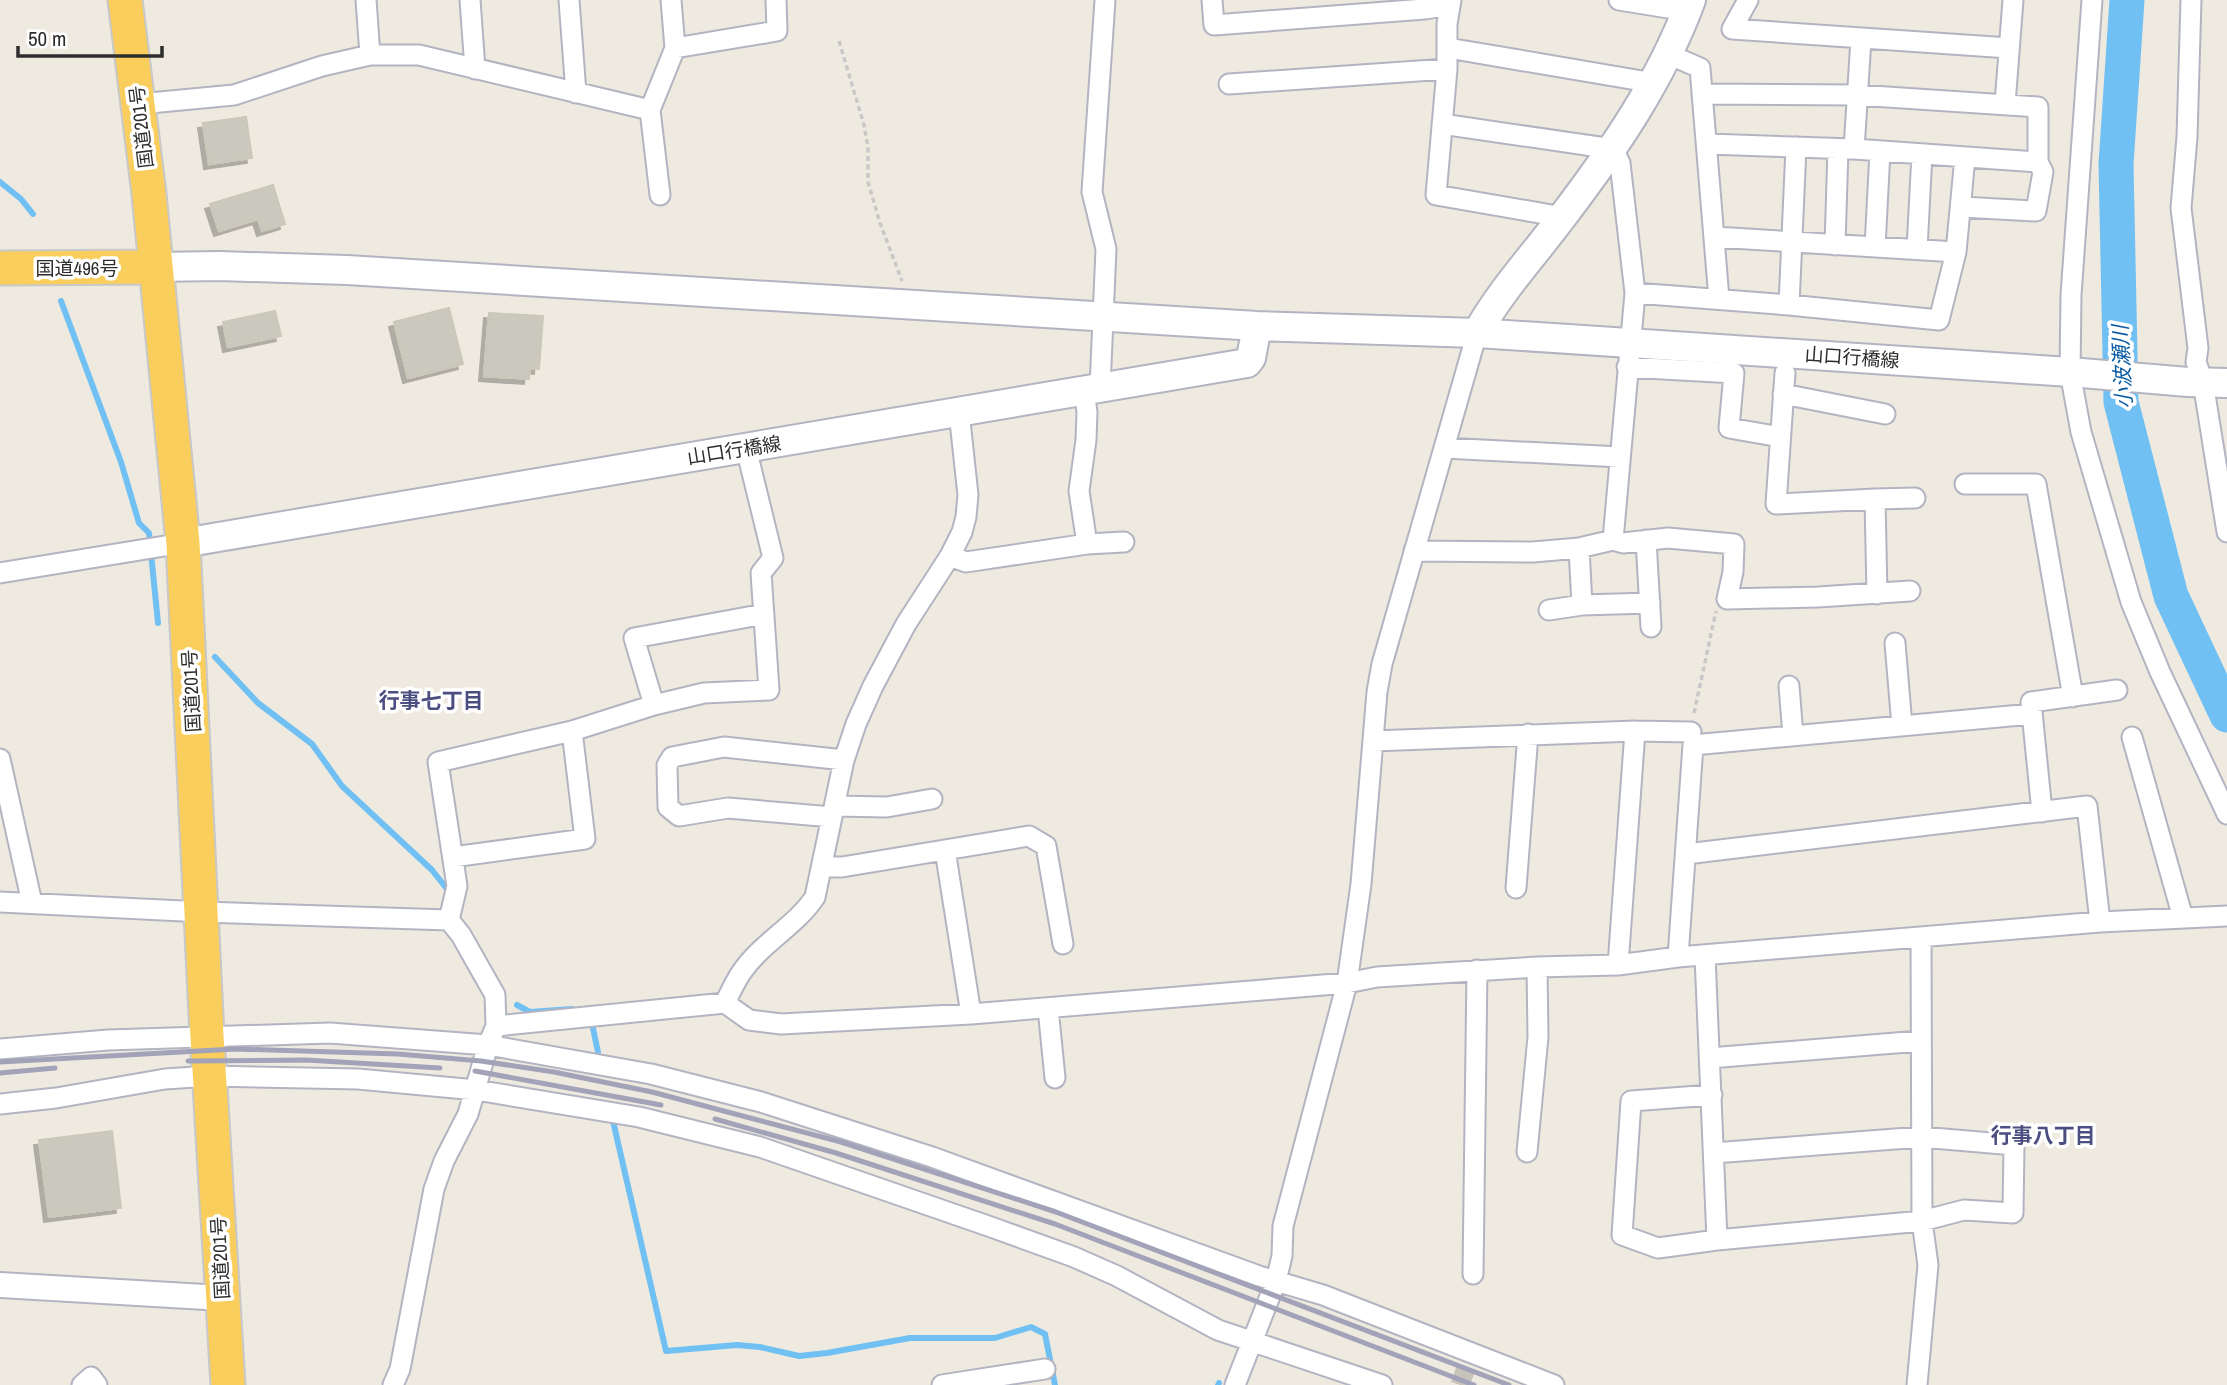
<svg xmlns="http://www.w3.org/2000/svg" width="2227" height="1385" font-family="'Archivo Narrow','Noto Sans JP',sans-serif">
<defs>
<filter id="shadow"><feDropShadow dx="-5" dy="5" stdDeviation="0" flood-color="#0004"/></filter>
</defs>
<rect width="100%" height="100%" fill="#efeae0"/>
<g fill="none" stroke-linecap="round" stroke-linejoin="round">
<path stroke="#71c0f3" stroke-width="6" d="M0 182 21 199 33 214
M61 301 121 462 139 523 149 533 158 623
M215 657 258 703 312 744 342 786 432 870 447 889
M517 1005 530 1012 572 1009
M591 1019 598 1052
M613 1121 666 1351 737 1345 760 1347 799 1356 827 1353 910 1338H995L1031 1327 1045 1334 1055 1385
M1218 1385 1219 1383"/>
<path stroke="#71c0f3" stroke-width="35" d="M2127 0 2116 164 2121 402 2171 596 2227 715"/>
</g>
<path fill="#cbc8be" stroke="#cbc7b9" stroke-width="2" filter="url(#shadow)" d="M246 117 252 158 209 164 203 123Z
M273 185 285 224 262 231 258 219 219 231 210 204Z
M449 308 463 364 408 378 394 322Z
M275 311 281 336 228 347 223 322Z
M489 313 543 316 539 369 530 368 529 379 484 376Z
M112 1131 121 1208 49 1217 39 1140Z"/>
<g fill="none" stroke-linecap="round" stroke-linejoin="round">
<path stroke="#c8c4bc" stroke-width="19" stroke-dasharray="19 10" stroke-linecap="butt" d="M1460 1385 1467 1365"/>
<g stroke="#b3b4c1" stroke-width="23">
<path id="minor" d="M470 0 475 69
M569 0 576 93
M1212 0 1214 25 1425 9 1450 5
M1451 0 1447 24V69L1436 195 1563 217
M1619 0 1687 11
M1748 0 1732 29 2009 48
M2092 0 2071 295 2070 372 2081 432 2131 602 2160 672 2227 814
M2191 0 2187 137 2181 208 2198 348 2196 362 2203 382 2227 532
M675 48 777 31 776 0
M1448 48 1654 83
M1668 54 1700 68 1719 299
M370 55H419L650 110 660 195
M1229 84 1447 69
M1702 94 1857 95 2038 107V162L2043 172 2036 211 1962 207
M139 104 234 95 322 66 370 55 366 0
M2005 104 2013 0
M650 110 675 48 671 0
M1442 124 1613 149 1620 163 1635 293 1613 540
M1708 144 1854 149 2038 162
M1854 149 1861 39
M1715 237 1956 252
M1835 245 1838 149
M1875 247 1880 151
M1917 249 1922 154
M1635 293 1789 305 1939 320 1956 252 1965 157
M1789 305 1796 147
M1627 367 1734 373 1729 428 1780 437
M1785 373 1776 504 1875 499 1877 594
M1100 388 1106 249 1092 192 1105 0
M1084 391 1087 412 1086 440 1079 491 1087 544
M1783 394 1885 414
M1444 448 1620 457
M1965 484H2036L2073 697
M1875 499 1915 498
M1646 540 1651 627
M1579 548 1582 605
M1414 551 1533 552 1579 548 1613 540 1623 543 1668 538 1734 544 1733 572 1727 599 1818 597 1910 591
M950 556 966 562 1087 544 1124 542
M0 573 183 543
M1549 610 1582 605 1650 603
M1895 643 1902 726
M1789 686 1793 736
M654 705 634 638 764 614
M2132 737 2183 918
M1373 741 1635 731 1691 732
M0 759 32 903
M835 806 887 807 932 799
M2042 812 2031 702 2117 690
M832 817 728 808 679 816 668 807 667 765 672 757 724 747 844 760
M945 850 971 1014
M1686 854 2087 806 2100 922
M453 857 585 839 572 731
M822 867H842L1029 836 1046 846 1063 944
M1516 888 1528 734
M0 902 203 912 449 920 461 935 495 995 496 1026 488 1045 468 1114 444 1161 434 1189 400 1369 393 1385
M449 920 457 886 438 762 572 731 654 705 704 693 769 690 761 573 773 558 746 448
M1705 956 1717 1240 1922 1221 1964 1210 2013 1213 2014 1145 1921 1137 1714 1153
M1678 957 1693 745 2032 714
M1618 965 1635 731
M725 1003C730 993 735 982 741 973 761 943 796 926 815 897L844 760 856 724 873 686 906 624 950 556 962 532 966 517 968 495 959 412
M1048 1008 1055 1078
M496 1026 725 1003 749 1020 781 1024 971 1014 1347 983 1377 977 1537 967 1618 965 1678 957 2100 922 2227 916
M0 1049 108 1040 330 1033 488 1045 651 1074 761 1102 932 1157 1259 1276 1323 1295 1554 1385
M1710 1058 1920 1041
M1712 1095 1631 1101 1622 1235 1658 1248 1717 1240
M0 1104 56 1098 165 1079 210 1076 358 1079 476 1090 639 1117 760 1147 991 1227 1074 1257 1117 1276 1218 1330 1382 1385
M1527 1152 1538 1037 1537 967
M1473 1274 1477 970
M82 1385 91 1377 97 1385
M942 1385 1045 1369
M1235 1385 1276 1281 1282 1256 1283 1226 1347 983 1361 884 1377 692 1382 664 1477 333
M1917 1385 1928 1265 1922 1221 1921 937"/>
</g>
<g stroke="#b3b4c1" stroke-width="28">
<path id="tertiary" d="M0 1285 222 1298"/>
</g>
<g stroke="#b3b4c1" stroke-width="32">
<path id="secondary" d="M154 267 219 266 347 270 1257 326 1477 333 2070 372 2188 382 2227 383
M1477 333C1501 290 1534 255 1563 216 1614 149 1662 79 1691 0
M183 543 1235 365 1247 363 1251 358 1257 326"/>
</g>
<g stroke="#c8c8c8" stroke-width="37">
<path id="trunk" d="M125 0 149 194 183 543 207 1036 228 1385
M0 268 154 267"/>
</g>
<path stroke="#c8c8c8" stroke-width="3.5" stroke-dasharray="5 3.5" stroke-linecap="butt" d="M839 41 864 125 868 147V182L880 223 902 281
M1694 713 1716 611"/>
<use href="#minor" stroke="#fff" stroke-width="19"/>
<use href="#tertiary" stroke="#fff" stroke-width="24"/>
<use href="#secondary" stroke="#fff" stroke-width="28"/>
<use href="#trunk" stroke="#face5d" stroke-width="33"/>
<path stroke="#a2a2b8" stroke-width="5" d="M188 1061 306 1060 440 1068
M0 1062 235 1049 398 1054 481 1061 554 1072 652 1092 841 1142 1056 1212 1509 1385
M475 1071 661 1105
M0 1073 55 1068
M715 1119 836 1153 1055 1224 1474 1385"/>
</g>
<g text-anchor="middle" dominant-baseline="central" stroke-width="7" stroke-linejoin="round" paint-order="stroke">
<g font-size="19" fill="#2d2d2d" stroke="#fff">
<text transform="translate(141 127) rotate(-97)">国道201号</text>
<text x="77" y="268">国道496号</text>
<text transform="translate(1852 357) rotate(4)">山口行橋線</text>
<text transform="translate(734 450) rotate(-9)">山口行橋線</text>
<text transform="translate(191 691) rotate(-93)">国道201号</text>
<text transform="translate(220 1258) rotate(-93)">国道201号</text>
</g>
<g font-size="21" font-style="italic" fill="#0a5ca5" stroke="#fff">
<text transform="translate(2122 367) rotate(-93)">小波瀬川</text>
</g>
<g font-size="21" font-weight="bold" fill="#4b4e80" stroke="#fff">
<text x="431" y="700">行事七丁目</text>
<text x="2043" y="1135">行事八丁目</text>
</g>
</g>
<path d="M18 46v10h144v-10" fill="none" stroke="#2d2d2d" stroke-width="3.5"/>
<text x="28" y="46" font-size="21" fill="#2d2d2d" stroke="#ffffff" stroke-width="5" paint-order="stroke">50 m</text>
</svg>
